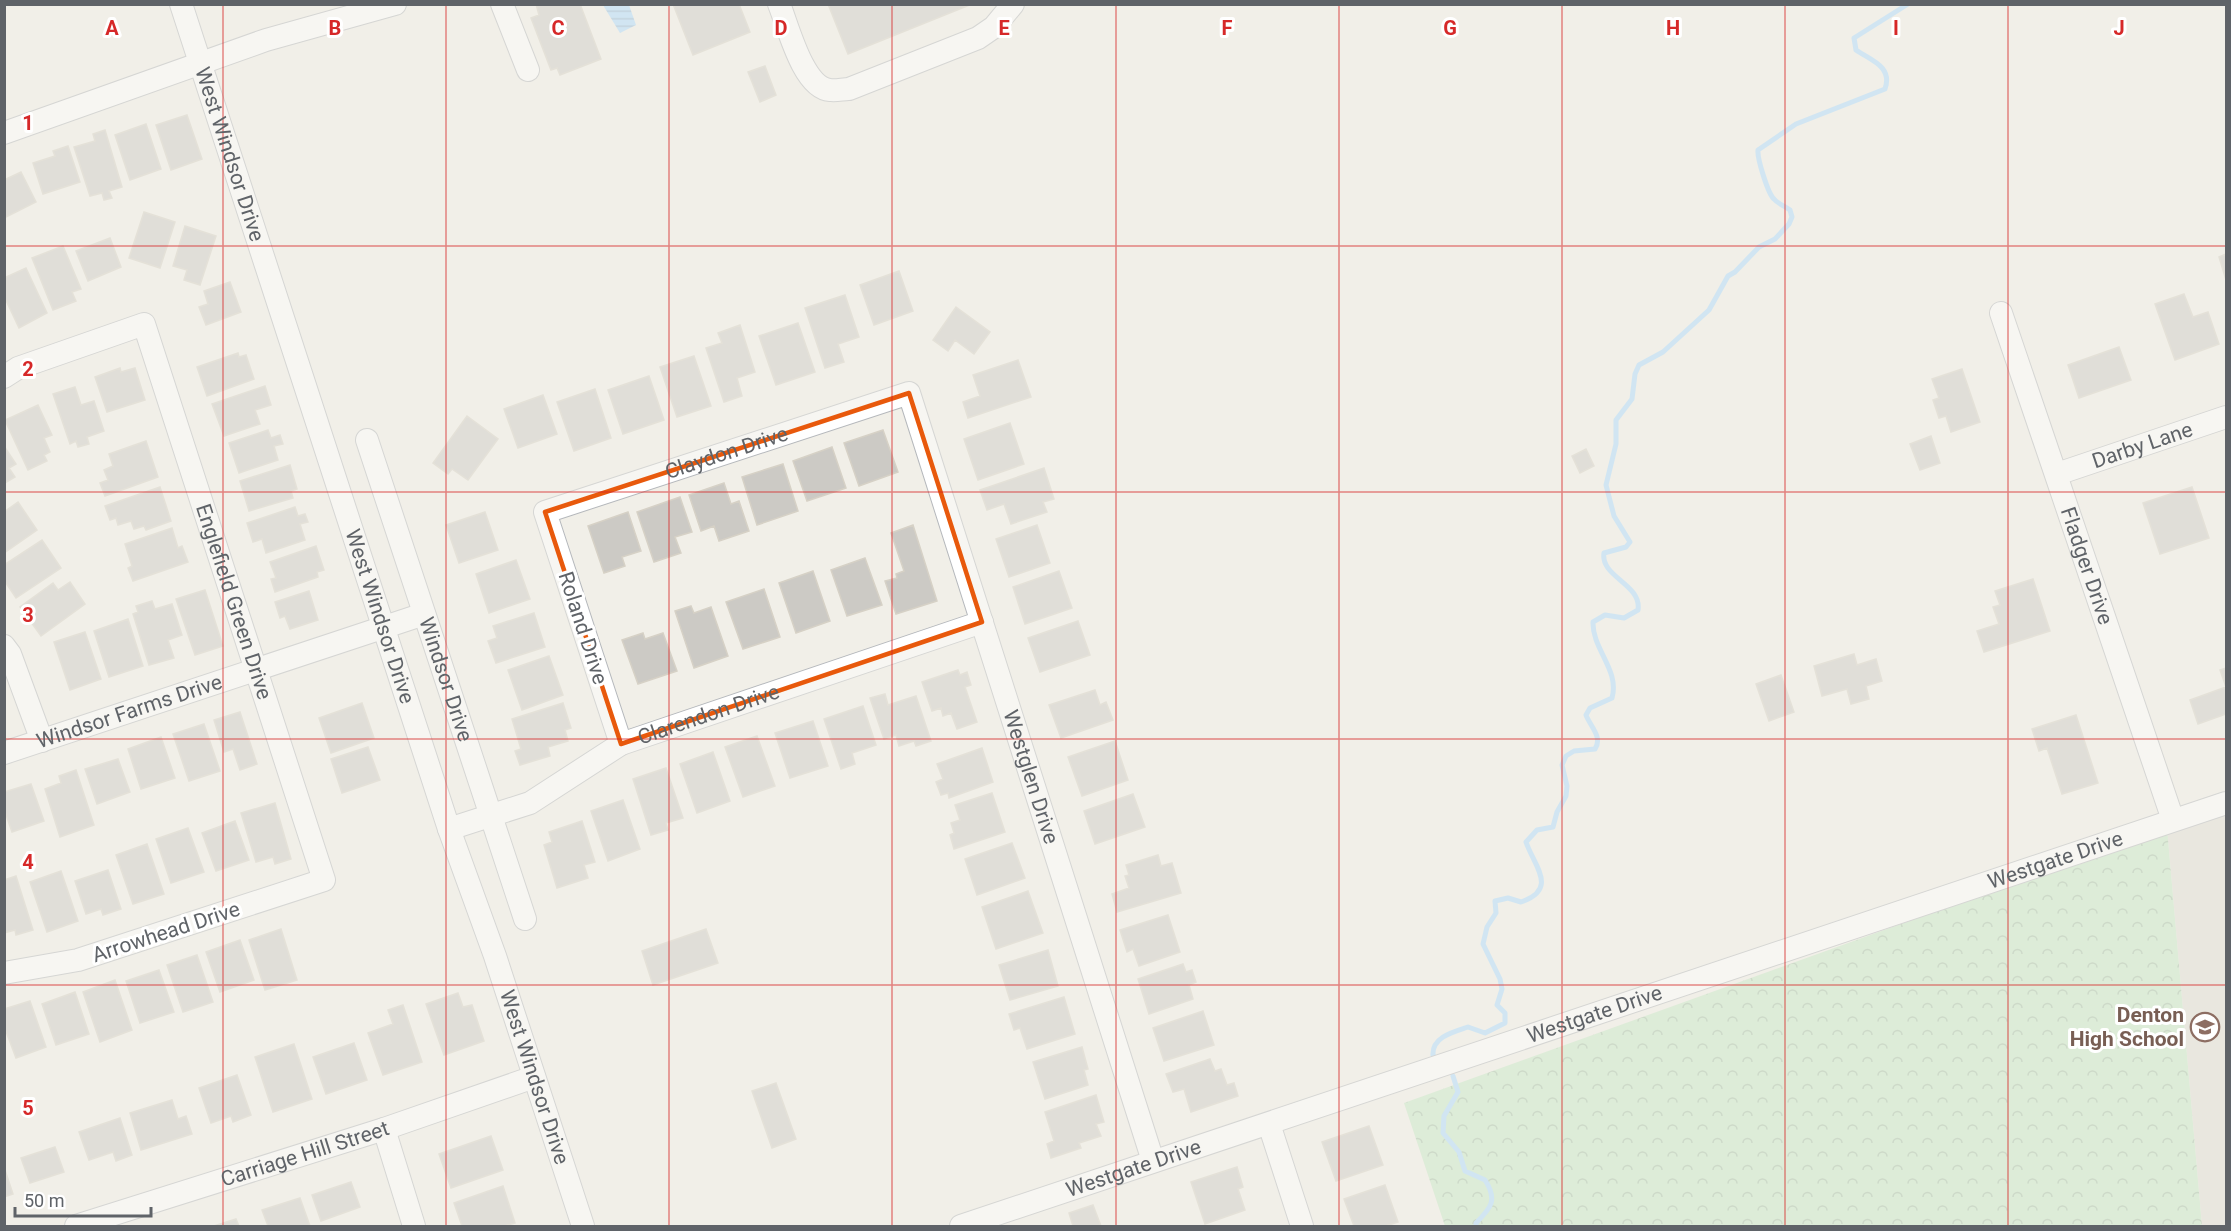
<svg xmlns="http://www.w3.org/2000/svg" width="2231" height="1231" font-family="Roboto,sans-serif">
<defs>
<pattern id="forest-crowns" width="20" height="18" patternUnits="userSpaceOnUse" patternTransform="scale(1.5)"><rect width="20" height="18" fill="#c5e8c5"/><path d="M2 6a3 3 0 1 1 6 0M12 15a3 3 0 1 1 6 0" fill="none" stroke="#a3c0a4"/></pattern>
<pattern id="water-rules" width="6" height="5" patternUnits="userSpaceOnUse" patternTransform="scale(1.5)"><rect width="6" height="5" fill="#aadaff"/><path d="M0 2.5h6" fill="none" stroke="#8eb4d2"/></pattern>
</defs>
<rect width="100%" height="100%" fill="#f1efe8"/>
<path fill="#e1ded6" d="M2226 809V1226H2202L2167 828Z"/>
<path fill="url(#forest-crowns)" d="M2167 828 2202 1226H1445L1404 1103Z"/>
<path fill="url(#water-rules)" d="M603 5H629L636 25 620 33Z"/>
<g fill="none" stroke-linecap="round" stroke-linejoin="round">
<path stroke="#aadaff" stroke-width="5" d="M1436 1059 1433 1055C1432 1037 1453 1032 1468 1027L1485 1033 1505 1023V1013L1497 1005 1502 989 1500 979 1483 944 1487 927 1496 913 1495 901 1508 898 1521 902C1559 889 1534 866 1526 842L1537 830 1553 827 1557 812 1566 796 1567 786 1562 765 1566 756 1574 751 1595 749C1603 737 1590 726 1586 715L1590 708 1612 698C1620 670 1592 649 1593 622L1605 615 1624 618 1638 610C1642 584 1600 577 1604 553L1626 547 1630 542 1614 516 1606 485 1616 444V420L1632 399 1635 374 1639 365 1663 352 1709 310 1728 276 1735 272 1759 247 1775 239 1789 224 1792 217 1790 210C1785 206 1778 204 1774 199 1768 194 1757 158 1758 150L1796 124 1885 89C1893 66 1870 60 1856 50L1854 38 1908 4
M1453 1076 1458 1092 1444 1116 1443 1133 1459 1152 1465 1171 1485 1180C1498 1200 1491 1208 1476 1223V1226"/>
</g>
<path fill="#cccac5" stroke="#d6d1c6" stroke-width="1.5" d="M536 4H580L601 59 560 75 557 68 551 70 531 18 539 15Z
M673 4H739L750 32 693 55Z
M828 4H972L848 54Z
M765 66 776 95 760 102 748 72Z
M187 115 202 159 171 170 156 125Z
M146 124 161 169 130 180 115 135Z
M105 130 122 187 109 191 112 198 104 200 102 193 90 196 74 147 95 141 93 134Z
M68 146 80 182 43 194 33 163 55 156 53 151Z
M21 172 36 202 4 218V180Z
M144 212 175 222 160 268 129 258Z
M185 226 216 236 200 285 184 280 187 270 173 266Z
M110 238 121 267 88 281 76 251Z
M63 246 81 289 72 292 76 301 53 310 32 258Z
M2226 254V280L2219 257Z
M26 268 47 313 19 328 4 296V278Z
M899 271 913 311 874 325 860 285Z
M230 282 241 312 206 325 199 307 208 304 204 291Z
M2184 294 2193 317 2208 312 2219 344 2175 360 2155 304Z
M845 295 859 337 838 344 844 362 825 368 805 308Z
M956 307 990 332 974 354 955 340 948 351 933 340Z
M798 323 815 372 776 385 759 336Z
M740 325 755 372 737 378 742 396 724 402 706 348 722 343 718 333Z
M2119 347 2131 380 2079 398 2068 365Z
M238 353 239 357 246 355 254 379 207 396 197 367Z
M694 356 711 406 677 417 660 367Z
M1018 360 1031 397 968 418 963 402 980 396 973 375Z
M120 368 121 372 135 368 145 400 107 412 95 377Z
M1962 369 1980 422 1951 432 1946 416 1939 418 1933 400 1939 398 1932 379Z
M649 376 664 420 623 434 608 390Z
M265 386 271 405 255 410 260 424 224 436 212 404Z
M75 387 81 405 94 401 104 431 87 437 89 444 78 447 76 441 70 444 53 394Z
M595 389 611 438 574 451 557 402Z
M543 395 557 434 518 448 504 409Z
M38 405 52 435 44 438 50 452 44 455 47 461 28 470 5 420Z
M467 416 498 439 468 480 452 469 448 474 433 463Z
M1010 423 1024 464 978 480 964 439Z
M268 430 271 438 280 435 283 444 274 446 278 460 239 473 229 443Z
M883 430 898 472 859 486 844 443Z
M1931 436 1940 463 1920 470 1910 444Z
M146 441 158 477 105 496 100 483 108 480 104 470 113 466 109 454Z
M4 446 16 464 9 468 15 477 5 483Z
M832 447 846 488 807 501 793 461Z
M1586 449 1594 466 1580 473 1572 456Z
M783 464 798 511 757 525 742 477Z
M290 465 297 489 291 491 293 498 249 511 240 481Z
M1044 468 1054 499 1043 502 1047 512 1011 524 1004 504 987 510 980 490Z
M724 483 731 504 739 501 749 531 719 541 714 526 701 531 689 495Z
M160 487 171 521 146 530 144 526 134 529 131 521 118 525 116 518 110 520 105 506Z
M2192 487 2209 538 2160 554 2143 503Z
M680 497 692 532 675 537 681 553 654 562 637 512Z
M18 502 37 530 4 553V512Z
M295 507 298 516 305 514 308 522 300 524 305 540 266 553 262 539 253 542 247 523Z
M485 512 498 550 459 563 446 525Z
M628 512 641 551 622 557 625 566 604 573 588 526Z
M913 525 937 601 896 614 885 581 897 578 896 574 904 571 891 533Z
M1037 525 1050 563 1009 577 996 539Z
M172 528 178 548 182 546 188 562 133 581 128 568 132 566 125 544Z
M42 540 61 568 16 598 4 580V565Z
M316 546 324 570 317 572 318 577 275 592 271 579 276 578 270 562Z
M865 558 882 605 847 616 831 570Z
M516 560 530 599 489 613 476 574Z
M813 571 830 621 796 633 779 583Z
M1059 571 1072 608 1025 624 1013 587Z
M2033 579 2050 631 1984 652 1977 631 1999 624 1993 607 2000 605 1995 591Z
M70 582 85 604 41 636 20 607 53 583 58 590Z
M764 589 780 637 743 649 726 602Z
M205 590 223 646 195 655 176 599Z
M309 591 318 620 290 629 285 616 280 618 275 602Z
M152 601 155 609 172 604 182 635 168 640 174 658 149 665 133 614 138 612 136 606Z
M691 606 694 613 711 607 728 656 694 668 675 611Z
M534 613 545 647 496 663 488 641 497 638 493 626Z
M128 619 143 666 109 677 94 631Z
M1078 621 1090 655 1040 672 1028 638Z
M85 632 101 679 70 690 54 642Z
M643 633 645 639 663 633 677 671 638 684 622 640Z
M1854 654 1857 665 1876 659 1882 681 1866 686 1869 699 1851 704 1847 689 1822 696 1814 666Z
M549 656 563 695 522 710 508 670Z
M2226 668V714L2198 724 2190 700 2226 687 2220 670Z
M958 670 960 675 967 672 971 685 965 687 977 722 957 729 951 713 943 716 941 708 932 711 922 682Z
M1781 675 1794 712 1769 721 1756 684Z
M1095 690 1100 705 1106 702 1113 720 1061 738 1049 705Z
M885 694 888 705 916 696 931 741 916 746 914 741 899 746 896 735 884 739 870 698Z
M362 703 374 738 331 753 319 718Z
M563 703 571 728 565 730 568 741 548 747 550 756 520 765 515 751 521 749 512 719Z
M863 706 876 745 852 753 855 764 841 769 824 719Z
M240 712 257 764 240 770 233 749 224 752 214 720Z
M2076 715 2098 783 2062 794 2047 748 2039 751 2032 729Z
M813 721 828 766 790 778 775 733Z
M204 724 220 771 189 781 173 734Z
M757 736 775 786 743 797 725 747Z
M161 737 175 778 141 789 128 749Z
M1115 741 1128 780 1082 796 1068 757Z
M368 747 380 780 342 793 331 759Z
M982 748 993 782 949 798 948 793 941 795 936 782 943 779 937 764Z
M713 752 730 801 697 813 680 764Z
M118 759 130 792 97 804 85 769Z
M666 768 683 818 666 823 668 830 651 835 633 779Z
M76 770 94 825 60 837 45 789 61 783 59 776Z
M31 784 44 821 12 832 4 809V792Z
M992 793 1005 832 954 849 950 835 954 833 951 823 960 820 955 805Z
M1133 794 1145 827 1095 844 1084 811Z
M623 800 640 849 608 861 591 811Z
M275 803 291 859 275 864 273 857 256 862 241 813Z
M235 821 249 860 216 871 202 833Z
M582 821 595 862 584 865 588 878 557 888 544 845 552 842 549 832Z
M188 828 204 872 171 883 156 839Z
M1012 843 1025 878 977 895 965 859Z
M147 844 164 894 133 904 116 855Z
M1158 855 1161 866 1172 863 1181 893 1117 912 1112 894 1129 888 1125 876 1129 875 1126 865Z
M108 870 121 909 103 915 101 909 86 914 75 881Z
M61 871 78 921 47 932 30 882Z
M16 876 33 930 16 935 15 930 4 933V880Z
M1028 891 1043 933 996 949 982 907Z
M1168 915 1180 952 1139 966 1133 949 1127 952 1120 930Z
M281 929 297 980 265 990 249 940Z
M706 929 718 963 653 985 642 951Z
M240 940 254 980 220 992 206 952Z
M1048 950 1058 986 1010 1000 999 965Z
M197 955 213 1002 183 1012 167 965Z
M1183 964 1186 972 1192 970 1196 982 1189 985 1193 999 1149 1014 1138 979Z
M159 970 174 1012 140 1023 126 981Z
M115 980 132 1030 100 1042 83 992Z
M75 992 89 1034 56 1045 42 1004Z
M458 993 463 1007 472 1005 484 1041 444 1055 426 1004Z
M1064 997 1075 1034 1027 1049 1020 1028 1014 1030 1009 1014Z
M30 1001 46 1047 16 1058 4 1026V1009Z
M403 1005 422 1062 383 1075 368 1033 393 1024 388 1010Z
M1203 1011 1214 1045 1164 1061 1153 1028Z
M354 1043 367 1080 326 1094 313 1057Z
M294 1044 312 1099 273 1112 255 1057Z
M1082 1047 1088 1069 1084 1070 1088 1085 1045 1099 1033 1062Z
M1210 1059 1215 1071 1221 1069 1227 1085 1234 1083 1238 1096 1191 1112 1184 1089 1173 1092 1166 1074Z
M237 1075 251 1115 233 1122 231 1116 211 1123 199 1088Z
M776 1083 796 1139 772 1148 752 1091Z
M1096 1095 1104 1122 1096 1124 1101 1136 1079 1143 1081 1148 1051 1158 1047 1144 1054 1141 1045 1112Z
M172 1100 178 1119 186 1116 192 1134 141 1150 130 1113Z
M120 1118 132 1155 116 1161 113 1152 89 1160 79 1132Z
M1369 1126 1383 1165 1336 1181 1322 1142Z
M491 1136 503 1170 451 1188 439 1154Z
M55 1147 64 1172 30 1183 21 1158Z
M4 1167 13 1194 4 1197Z
M1237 1167 1243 1187 1238 1189 1245 1210 1205 1224 1191 1182Z
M351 1182 360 1207 321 1221 312 1195Z
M1385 1185 1398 1222 1386 1226H1354L1344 1199Z
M503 1186 515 1223 504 1226H462L454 1203Z
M300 1198 310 1226H268L262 1210Z
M1093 1205 1101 1226H1073L1069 1213Z
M236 1219 239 1226H214Z"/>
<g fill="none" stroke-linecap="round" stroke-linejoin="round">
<g stroke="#b5b8bc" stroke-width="24">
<g id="minor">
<path id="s1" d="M181 4 449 829 495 956 583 1226"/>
<path d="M502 4 528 70"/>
<path d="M779 4C788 26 803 88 830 90 836 91 843 89 849 89L978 38 994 27 1013 4"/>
<path d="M4 133 266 40 395 4"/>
<path id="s2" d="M2001 313 2173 820"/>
<path id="s3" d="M4 377 18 368 144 324 324 880 78 960 4 973"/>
<path id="s4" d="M367 440 525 919"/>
<path id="s5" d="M2057 474 2226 417"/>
<path d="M4 646 10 654 42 741"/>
<path id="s6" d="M621 744 545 512 909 393 1153 1161"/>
<path id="s7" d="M4 753 424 614"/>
<path id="s8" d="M449 829 530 803 621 744 982 622"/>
<path d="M1269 1124 1302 1226"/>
<path d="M384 1129 414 1226"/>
<path id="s9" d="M76 1226 384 1129 534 1077"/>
<path id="s10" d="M961 1226 2226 803"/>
</g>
</g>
<use href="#minor" stroke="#fff" stroke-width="22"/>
</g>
<path d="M0 0H2231V1231H0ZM909 393 982 622 621 744 545 512Z" fill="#f1efe8" fill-opacity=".55" fill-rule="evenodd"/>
<path fill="none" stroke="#e8590c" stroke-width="4.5" stroke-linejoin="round" d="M909 393 982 622 621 744 545 512Z"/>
<path fill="none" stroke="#d62828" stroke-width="1.5" stroke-opacity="0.55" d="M223 4V1226M446 4V1226M669 4V1226M892 4V1226M1116 4V1226M1339 4V1226M1562 4V1226M1785 4V1226M2008 4V1226M4 246H2226M4 492H2226M4 739H2226M4 985H2226"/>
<defs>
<g id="school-ring" transform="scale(1.5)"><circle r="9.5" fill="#fff" stroke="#8d6e63" stroke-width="1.5"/><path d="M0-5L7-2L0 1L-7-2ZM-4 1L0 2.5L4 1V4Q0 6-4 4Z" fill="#8d6e63"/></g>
</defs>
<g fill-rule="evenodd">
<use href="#school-ring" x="2205" y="1027"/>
</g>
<g text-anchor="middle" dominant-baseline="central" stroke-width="6" stroke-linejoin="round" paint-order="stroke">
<g font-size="21" fill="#5f6368" stroke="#fff">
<text stroke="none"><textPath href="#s1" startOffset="158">West Windsor Drive</textPath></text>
<text stroke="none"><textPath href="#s5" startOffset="90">Darby Lane</textPath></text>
<text stroke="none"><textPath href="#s6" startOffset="435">Claydon Drive</textPath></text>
<text stroke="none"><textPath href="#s2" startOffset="267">Fladger Drive</textPath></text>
<text stroke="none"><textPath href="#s3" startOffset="442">Englefield Green Drive</textPath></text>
<text stroke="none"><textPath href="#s1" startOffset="644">West Windsor Drive</textPath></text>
<text transform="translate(583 628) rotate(72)">Roland Drive</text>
<text stroke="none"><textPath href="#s4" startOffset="252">Windsor Drive</textPath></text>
<text stroke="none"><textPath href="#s7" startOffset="132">Windsor Farms Drive</textPath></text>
<text stroke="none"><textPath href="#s8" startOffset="286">Clarendon Drive</textPath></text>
<text stroke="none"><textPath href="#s6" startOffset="1030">Westglen Drive</textPath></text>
<text stroke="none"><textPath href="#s10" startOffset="1154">Westgate Drive</textPath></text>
<text transform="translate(166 932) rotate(-18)">Arrowhead Drive</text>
<text stroke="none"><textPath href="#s10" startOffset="668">Westgate Drive</textPath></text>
<text stroke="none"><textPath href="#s1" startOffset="1130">West Windsor Drive</textPath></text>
<text stroke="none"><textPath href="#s9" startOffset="240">Carriage Hill Street</textPath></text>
<text stroke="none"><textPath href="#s10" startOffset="182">Westgate Drive</textPath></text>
</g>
<g font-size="21" font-weight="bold" fill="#785e54" stroke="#fff" text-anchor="end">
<text x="2184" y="1015">Denton<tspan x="2184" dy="24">High School</tspan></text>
</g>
</g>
<g font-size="20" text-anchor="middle" font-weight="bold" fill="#d62828" stroke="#fff" stroke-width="6" stroke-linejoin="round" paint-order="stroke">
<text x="112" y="35">A</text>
<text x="335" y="35">B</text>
<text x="558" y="35">C</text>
<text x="781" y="35">D</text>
<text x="1004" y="35">E</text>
<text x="1227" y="35">F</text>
<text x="1450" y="35">G</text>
<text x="1673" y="35">H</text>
<text x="1896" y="35">I</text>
<text x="2119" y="35">J</text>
<text x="28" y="130">1</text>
<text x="28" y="376">2</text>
<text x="28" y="622">3</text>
<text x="28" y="869">4</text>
<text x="28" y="1115">5</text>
</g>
<rect width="2231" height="1231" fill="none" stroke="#5f6368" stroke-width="12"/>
<path d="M15 1207v9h136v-9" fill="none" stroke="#5f6368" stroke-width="3"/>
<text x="24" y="1207" font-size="18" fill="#5f6368" stroke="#ffffff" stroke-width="4.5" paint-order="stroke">50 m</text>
</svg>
